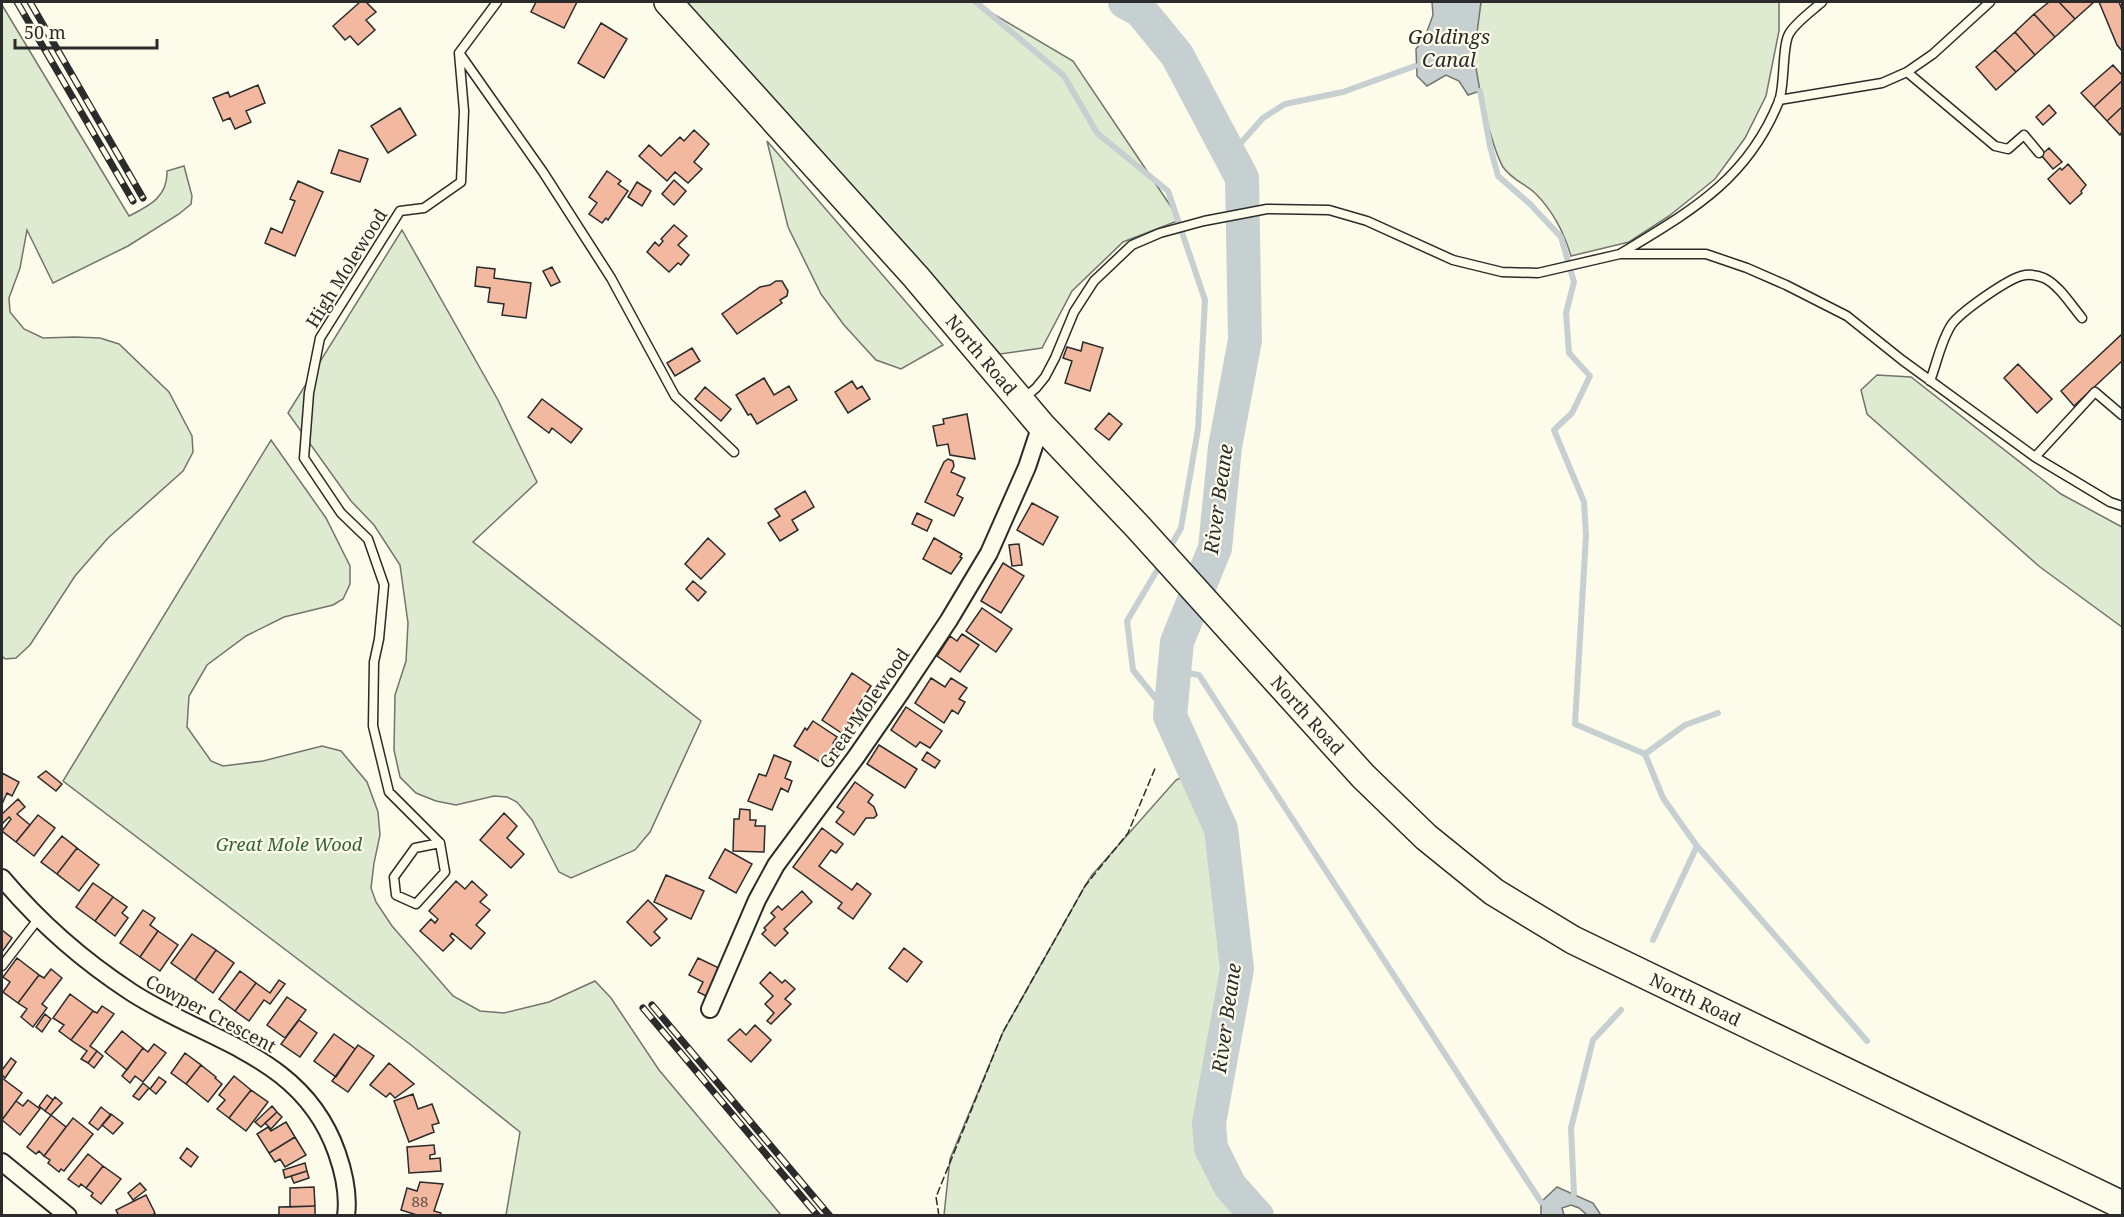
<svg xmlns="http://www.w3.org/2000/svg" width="2124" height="1217" font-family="'Noto Serif',serif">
<rect width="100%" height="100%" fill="#fdfbea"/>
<path fill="#deebd1" stroke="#74746e" stroke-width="1.5" d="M685 2H973L1073 61 1180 220 1123 242 1072 291 1042 348 1000 354Z
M1481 2H1779V31L1766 96 1745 138 1715 179 1669 216 1629 242 1571 256C1564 232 1553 211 1535 193 1525 184 1511 179 1503 167 1493 150 1474 77 1474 56 1473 39 1478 19 1481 2Z
M2 5 129 216C149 206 168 197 167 171L184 166 192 196 191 204 179 214 128 246 53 283 27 230 20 268 9 298 10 312 24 329 43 338 75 337 100 338 119 344 169 392 192 436 193 452 183 471 108 538 75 576 30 645 16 658 5 659 2 656Z
M767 141 943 345 901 369 876 360 844 325 821 294 788 227Z
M402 230 498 400 537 482 473 542 701 721 650 832 635 850 571 878 559 872 532 820 517 802 507 797 494 796 456 805 436 801 416 793 400 777 394 750 395 695 406 661 408 623 400 565 374 525 351 501 288 413Z
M1877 375 1911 377 2061 494 2122 527V627L2040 567 1867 414 1861 390Z
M271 440 326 518 350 566V584L343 599 333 605 284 617 246 636 207 665 189 696 187 727 211 761 223 766 263 761 322 746 341 751 367 782 378 812 380 835 374 863 371 888 376 902 392 926 453 996 480 1011 504 1013 549 1002 595 981 611 998 659 1070 781 1215H506L520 1132 411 1045 63 781Z
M1199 769 1234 917 1230 998 1202 1101 1210 1174 1237 1215H944L950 1159 1003 1032 1085 886 1092 875 1176 780Z"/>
<path fill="#c7d0d0" stroke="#74746e" stroke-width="1.5" d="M1432 2H1481L1474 56 1480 91 1468 95 1459 81 1446 75 1427 86 1417 76 1416 49 1425 37 1433 15Z
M1557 1187 1593 1203 1601 1215H1587L1579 1208 1571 1205 1562 1208 1564 1215H1541V1202Z"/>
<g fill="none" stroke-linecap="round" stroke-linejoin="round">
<path stroke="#c7d0d0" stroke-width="6" d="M976 2 1064 76 1097 133 1168 191 1205 300 1198 429 1181 528 1168 551
M1480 91 1490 146 1498 176 1530 204 1561 237 1574 282 1566 313 1569 353 1590 376 1572 413 1554 430 1584 502 1586 535 1575 724 1645 754 1663 798 1697 846 1867 1041
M1230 155 1263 118 1285 104 1343 92 1415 66
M1162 562 1127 621 1133 670 1170 716
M1174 671 1199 675 1541 1202
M1645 754 1685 725 1718 713
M1653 940 1697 846
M1574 1194 1571 1128 1593 1040 1621 1010"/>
<path stroke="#c7d0d0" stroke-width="34" d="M1125 2 1140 10 1177 55 1242 178 1245 340 1225 447 1215 548 1177 642 1170 716 1221 829 1237 969 1209 1123 1211 1148 1230 1186 1257 1216"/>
</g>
<path fill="#f2b8a0" stroke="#2b2b2b" stroke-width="1.5" d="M360 2H366L376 12 366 20 375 30 358 45 350 36 345 40 333 26Z
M536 2H577L564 28 531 12Z
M2049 2H2059L2075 19 2055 37 2034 14Z
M2059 2H2094L2075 19Z
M2099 2H2119L2122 10V51L2117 45Z
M2034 14 2055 37 2035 55 2015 32Z
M601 23 627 39 604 78 578 63Z
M2015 32 2035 55 2016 72 1995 50Z
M1995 50 2016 72 1996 90 1976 67Z
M2113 65 2122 75V81L2094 107 2081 93Z
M2122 81V107L2107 121 2094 107Z
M258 85 265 103 246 111 251 122 235 129 230 118 223 121 213 98 228 92 230 97Z
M2049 105 2056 113 2043 125 2036 117Z
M2122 107V132L2120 135 2107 121Z
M400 108 416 135 388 153 371 126Z
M694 130 709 144 694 162 702 169 688 183 675 172 667 181 639 156 649 145 661 156 680 137 684 141Z
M2049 148 2062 162 2053 169 2041 155Z
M339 150 368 159 360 182 331 173Z
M2068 164 2086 185 2081 191 2082 193 2070 204 2048 179 2060 168 2062 170Z
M607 171 621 181 618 184 628 191 608 220 606 218 602 223 589 214 597 203 589 197Z
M674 180 686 191 674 205 662 194Z
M298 181 323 192 295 256 265 243 271 228 282 233 295 201 290 199Z
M637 182 651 191 642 206 628 197Z
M674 225 687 236 678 245 689 255 681 265 678 263 669 272 647 252 655 242 659 246 663 241 661 239Z
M477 267 495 269 494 278 531 283 526 318 502 315 504 304 488 302 490 288 475 286Z
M552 267 560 282 551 286 543 271Z
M776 281H782L788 291 787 296 780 300 782 303 737 334 722 314 760 287 770 285Z
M2122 334V361L2074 406 2061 391Z
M1083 342 1103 348 1090 391 1065 383 1072 361 1063 358 1067 347 1081 351Z
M692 348 700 361 675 376 667 363Z
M2018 364 2052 399 2037 413 2004 378Z
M764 378 774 395 789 386 797 400 757 424 751 414 748 415 736 395Z
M852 381 857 389 862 386 870 399 848 413 835 392Z
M705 387 731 409 721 421 695 399Z
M542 399 582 429 571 443 552 428 549 433 528 417Z
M1109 413 1122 424 1109 440 1095 429Z
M967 414 975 459 950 455 948 444 937 446 933 426 944 424 943 419Z
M948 459 953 461 954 466 951 472 965 478 957 495 963 498 954 516 925 502 944 462Z
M805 491 814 507 792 520 798 530 780 541 768 523 780 516 775 509Z
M1032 503 1058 517 1043 545 1017 530Z
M917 513 932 520 927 531 912 524Z
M708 538 725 554 701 579 685 564Z
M934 538 962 554 960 557 962 558 951 574 923 559Z
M1019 544 1022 565 1012 566 1009 545Z
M1003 563 1024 576 1001 613 981 601Z
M693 581 706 592 698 601 686 589Z
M982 608 1012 629 996 652 966 631Z
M962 634 979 645 960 672 937 656 950 636 957 641Z
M852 673 871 686 848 722 853 725 846 736 822 720Z
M931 678 945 687 951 678 967 688 959 699 965 702 958 714 952 710 944 723 915 703Z
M906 707 942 731 930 748 920 742 916 747 891 730Z
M813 721 837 737 833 743 840 748 835 757 832 755 825 765 794 746 805 728 807 730Z
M879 745 917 769 905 788 867 764Z
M927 752 940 761 935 768 922 760Z
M774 755 791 762 785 778 792 781 788 792 781 788 772 810 748 801 759 774 766 776Z
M46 771 62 784 56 791 38 777Z
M2 773 19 782 12 796 7 793 2 804Z
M855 782 873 795 868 802 874 807 877 815 874 818H866L854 835 836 822 844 812 837 807Z
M18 799 25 807 17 814 30 825 16 842 2 831 11 819 9 817 2 824V814Z
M740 809 750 810V820H756L755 826H765L764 852 733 851 734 819H739Z
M504 813 517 826 507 838 524 854 511 868 480 840Z
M38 815 55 828 34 856 16 842Z
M822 828 843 844 836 853 831 850 819 866 852 890 857 883 871 894 853 919 838 908 842 903 793 867Z
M62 836 77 848 57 874 41 862Z
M77 848 99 865 79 891 57 874Z
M725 849 752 864 736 893 709 878Z
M666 875 704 891 691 919 654 902Z
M456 881 465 889 472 881 487 895 480 902 490 910 476 925 485 933 471 949 452 933 450 936 454 940 443 951 420 931 431 919 435 923 438 919 429 911Z
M93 883 113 897 95 921 76 907Z
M802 891 812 902 784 929 788 933 775 946 762 934 766 930 764 928 775 917 771 913 778 906 782 910Z
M113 897 127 907 122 913 128 918 115 936 95 921Z
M648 900 667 919 654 932 660 938 651 946 627 922Z
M143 910 155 918 150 925 158 931 140 957 120 943Z
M2 930 12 938 2 952Z
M158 931 178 945 160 971 140 957Z
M192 934 216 950 195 980 171 963Z
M904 948 922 962 907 982 889 968Z
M216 950 234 963 213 993 195 980Z
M17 958 39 975 18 1003 3 992 10 982 3 977Z
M698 958 719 968 706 996 698 992 703 982 689 975Z
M51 969 62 978 42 1004 47 1008 33 1027 21 1017 27 1009 18 1003 39 975 44 978Z
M240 971 256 983 235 1011 219 999Z
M770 972 782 983 785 980 795 989 785 999 791 1004 771 1024 767 1021 774 1013 765 1004 773 996 760 983Z
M279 980 285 984 270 1004 264 1000 249 1021 235 1011 256 983 270 993Z
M70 994 93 1011 71 1040 59 1031 64 1025 53 1018Z
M287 997 306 1010 285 1038 267 1025Z
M102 1006 114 1014 90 1046 97 1051 88 1063 81 1059 87 1051 71 1040 93 1011 97 1013Z
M45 1014 51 1019 42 1032 36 1027Z
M299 1020 317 1033 300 1057 281 1044Z
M755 1025 771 1040 751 1062 728 1040 740 1029 746 1035Z
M122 1031 143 1048 127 1070 105 1052Z
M334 1034 355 1049 336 1077 314 1061Z
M154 1044 166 1053 143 1082 135 1076 130 1083 122 1076 143 1048 148 1052Z
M358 1045 374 1056 348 1092 332 1081Z
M97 1051 103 1056 94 1068 88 1063Z
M185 1053 201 1065 186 1084 171 1073Z
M11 1058 16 1062 5 1078 2 1075V1070Z
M389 1063 414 1084 395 1098 390 1093 386 1097 370 1085Z
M201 1065 216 1077 215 1078 222 1084 208 1102 186 1084Z
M234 1076 251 1090 229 1118 217 1109 225 1100 219 1095Z
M159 1077 166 1082 156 1094 150 1089Z
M2 1078 22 1093 2 1120Z
M143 1083 149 1088 139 1100 133 1096Z
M251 1090 268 1102 246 1131 229 1118Z
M413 1094 418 1109 432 1104 439 1123 432 1125 434 1132 409 1142 394 1101Z
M47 1095 53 1100 45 1111 39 1106Z
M55 1097 62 1103 51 1115 45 1111Z
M28 1100 40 1109 20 1135 2 1120 16 1101 23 1106Z
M272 1106 277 1112 261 1127 255 1122Z
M101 1107 111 1115 98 1130 89 1123Z
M277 1112 282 1117 271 1129 265 1123Z
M111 1114 123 1123 113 1134 102 1125Z
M51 1115 66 1127 44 1156 39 1151 36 1154 27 1147Z
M73 1118 93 1134 64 1171 61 1169 59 1172 48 1163 50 1160 44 1156Z
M286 1122 295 1137 269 1153 257 1134 268 1127 271 1131Z
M295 1137 306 1155 285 1167 280 1159 275 1162 269 1153Z
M434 1145 435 1154 430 1155V1159L440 1158 441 1171 409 1173 407 1147Z
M187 1148 198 1157 191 1167 180 1158Z
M88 1154 103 1166 86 1188 81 1184 79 1187 68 1179Z
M305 1163 307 1171 285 1178 283 1170Z
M103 1166 121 1179 101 1204 91 1196 93 1193 86 1188Z
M307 1171 309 1178 294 1183 291 1176Z
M420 1182 443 1184 434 1211 441 1213V1216H420L401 1210 407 1188 417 1191Z
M140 1183 146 1190 133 1200 128 1193Z
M314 1187 315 1206 290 1207V1188Z
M146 1195 155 1213 151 1216H119L116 1210Z
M315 1206V1216H279V1207Z"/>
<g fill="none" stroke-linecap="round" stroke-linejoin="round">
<g stroke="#2b2b2b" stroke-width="11">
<path id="service" d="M460 54 543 172 611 278 675 396 734 452
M1907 72 1995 146 2008 149 2024 135 2039 153
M1779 100 1882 83 1907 72 1933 54 1990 2
M1620 254C1689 212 1747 181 1779 101 1785 85 1782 46 1789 34 1795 23 1813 10 1822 2
M1930 381C1937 363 1941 340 1952 324 1962 311 2005 281 2021 276 2028 274 2037 275 2044 278 2059 285 2071 305 2082 318
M1023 399 1036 388 1045 377 1055 358 1074 312 1094 281 1132 245 1160 233 1204 221 1267 209 1329 210 1367 221 1453 260 1502 272 1538 273 1620 254H1706L1747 268 1786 285 1847 316 1902 360 2035 457 2110 502 2122 506
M2035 457 2095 392 2122 415
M440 843 389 792 373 726 374 662 379 639 384 585 368 539 341 513 304 458 309 393 320 338 400 211 424 208 461 182 464 111 459 53 497 2
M440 843 445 872 416 904 396 895 394 877 415 848Z
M2 966 39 918"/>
</g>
<g stroke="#2b2b2b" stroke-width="20">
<path id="minor" d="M2 878C39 922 82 960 131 992 208 1042 303 1055 337 1153 344 1173 349 1194 346 1216
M710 1009 757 900 776 865 856 757 901 692 949 620 989 553 1027 467 1041 425
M2 1162 68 1216"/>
</g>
<g stroke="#2b2b2b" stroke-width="30">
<g id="primary">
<path id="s1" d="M668 2 916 277 1041 425 1138 527 1363 776 1426 837 1494 892 1573 940 2122 1205"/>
</g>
</g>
<use href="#service" stroke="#fdfbea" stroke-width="8"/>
<use href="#minor" stroke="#fdfbea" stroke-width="16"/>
<use href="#primary" stroke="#fdfbea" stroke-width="27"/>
<g stroke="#2b2b2b" stroke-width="7">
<path id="rail" d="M17 2 133 201
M30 2 143 198
M652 1005 830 1216
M643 1008 818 1216"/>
</g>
<use href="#rail" stroke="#fdfbea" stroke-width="4.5" stroke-dasharray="14" stroke-linecap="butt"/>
<path stroke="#2b2b2b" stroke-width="1.5" stroke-dasharray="8 3" stroke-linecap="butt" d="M939 1216 936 1197 1003 1032 1085 886 1128 833 1156 766"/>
</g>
<g text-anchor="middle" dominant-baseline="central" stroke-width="4.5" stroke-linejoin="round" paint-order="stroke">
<g font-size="15" fill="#5d4e48">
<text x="420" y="1201">88</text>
</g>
<g font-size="18" fill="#2b2b2b" stroke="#fdfbea">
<text transform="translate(346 268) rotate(-58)">High Molewood</text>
<text stroke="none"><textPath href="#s1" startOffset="472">North Road</textPath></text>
<text transform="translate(864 708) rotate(-55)">Great Molewood</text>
<text stroke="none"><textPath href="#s1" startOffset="958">North Road</textPath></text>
<text stroke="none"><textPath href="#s1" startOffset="1444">North Road</textPath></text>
<text transform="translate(211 1013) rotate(28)">Cowper Crescent</text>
</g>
<g font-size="18" font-style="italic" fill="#34623c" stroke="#fdfbea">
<text x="289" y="844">Great Mole Wood</text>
</g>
<g font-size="20" font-style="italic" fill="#2b2b2b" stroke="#fdfbea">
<text x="1449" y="36">Goldings<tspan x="1449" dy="23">Canal</tspan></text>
<text transform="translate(1218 499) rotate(-82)">River Beane</text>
<text transform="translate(1226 1018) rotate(-82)">River Beane</text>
</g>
</g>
<rect width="2124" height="1217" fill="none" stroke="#2b2b2b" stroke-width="6"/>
<path d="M15 39v9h142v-9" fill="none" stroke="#2b2b2b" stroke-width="3"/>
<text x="24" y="39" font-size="18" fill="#2b2b2b" stroke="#fdfbea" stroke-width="4.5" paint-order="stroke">50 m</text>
</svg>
